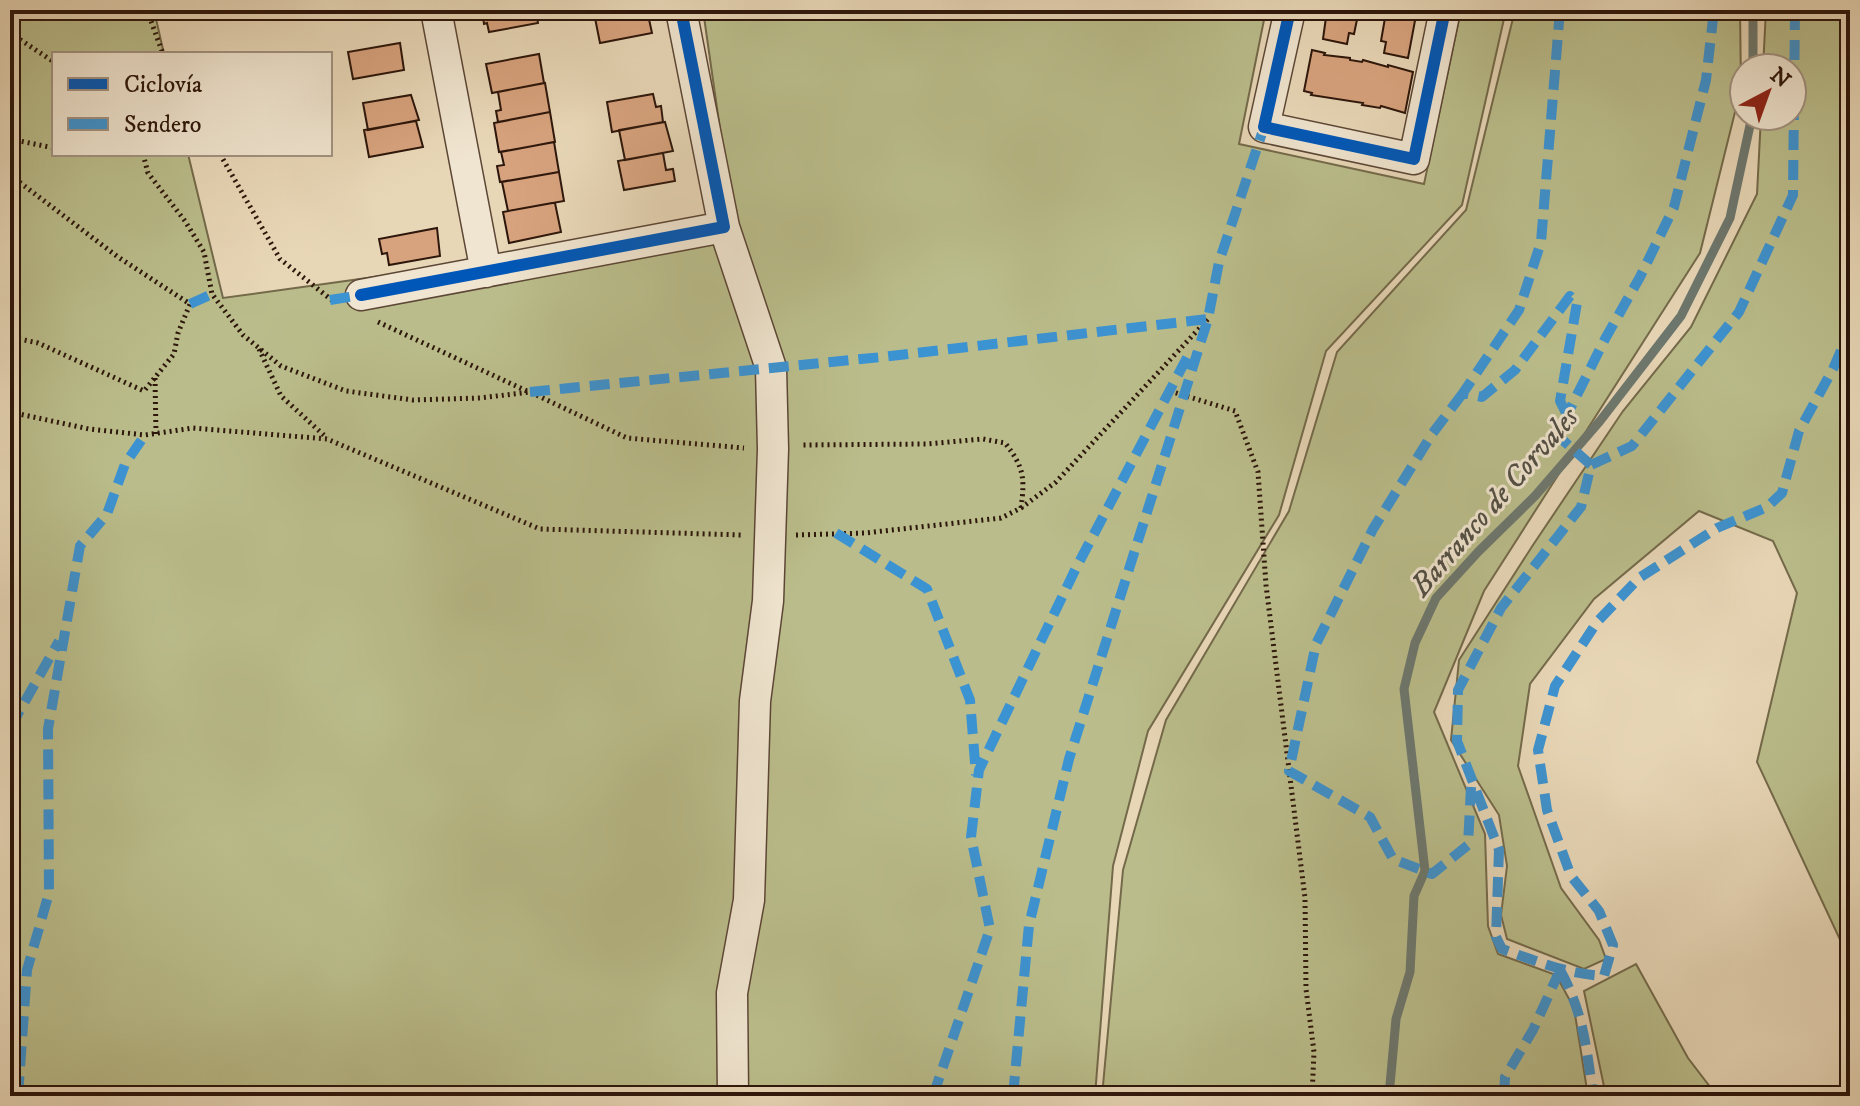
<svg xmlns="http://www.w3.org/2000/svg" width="1860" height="1106" font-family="'IM FELL DW Pica',serif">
<rect width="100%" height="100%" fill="#e8d7b7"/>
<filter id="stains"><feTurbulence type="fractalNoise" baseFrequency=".0025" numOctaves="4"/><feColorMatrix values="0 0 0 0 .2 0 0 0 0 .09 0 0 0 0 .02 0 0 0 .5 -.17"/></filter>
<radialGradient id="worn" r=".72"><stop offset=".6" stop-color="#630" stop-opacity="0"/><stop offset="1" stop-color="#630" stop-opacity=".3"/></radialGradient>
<path fill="#babd8b" stroke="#746a4b" stroke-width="2" d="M10 10H154L164 54H54V154H188L223 298 734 227 703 10H1266L1239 144 1424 184 1461 10H1506L1462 205 1326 351 1279 515 1148 731 1113 866 1095 1096H10Z
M1515 10H1740L1741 88 1700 253 1484 591 1434 712 1485 834 1488 926 1498 954 1556 975 1574 1008 1588 1096H1102L1123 870 1166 720 1289 511 1337 352 1466 210Z
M1766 10H1850V961L1757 762 1797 593 1773 541 1699 511 1594 599 1530 684 1518 766 1561 888 1599 940 1606 959 1584 969 1507 939 1501 915 1507 866 1499 815 1451 740 1459 660 1533 545 1623 411 1691 327 1757 194 1761 116H1792V68H1763Z
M1636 964 1688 1058 1717 1096H1606L1584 991Z"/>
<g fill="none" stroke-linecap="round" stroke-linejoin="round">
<path stroke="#6d786f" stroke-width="9" d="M1753 68V10
M1389 1096 1396 1019 1410 972 1414 896 1425 871 1404 689 1415 643 1436 598 1478 552 1535 496 1600 421 1681 316 1730 218 1752 116"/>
</g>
<path fill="#d7a37e" stroke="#2d160b" stroke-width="2" d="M482 10H536L538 23 489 32 487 23 484 24Z
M613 10H647L652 33 600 43 594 13Z
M1327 10H1359L1354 34 1349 33 1347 44 1323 39Z
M1392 10H1417L1408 58 1384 53 1386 42 1381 41 1385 18 1391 19Z
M400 43 404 70 353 79 348 52Z
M1312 50 1325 53 1324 55 1350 58V60L1362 62 1363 60 1388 67V65L1413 72 1405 113 1381 106 1380 108 1362 105 1363 103 1311 95 1312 93 1304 91Z
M539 54 544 83 492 93 486 64Z
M545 83 550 112 498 122 496 111 501 110 498 92Z
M653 94 656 107 661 106 663 122 612 132 607 102Z
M411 95 419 120 368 130 363 103Z
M550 112 555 142 499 152 494 123Z
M416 121 423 147 369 157 364 130Z
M665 122 673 151 625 160 619 130Z
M554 142 559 172 500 182 497 166 504 165 501 152Z
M663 153 666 170 673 169 675 181 624 190 618 161Z
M559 172 564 201 508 211 502 182Z
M552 203H555L561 232 509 243 503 212Z
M437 228 440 256 389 265 387 253 382 254 379 239Z"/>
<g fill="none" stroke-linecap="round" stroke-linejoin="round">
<g stroke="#5c4636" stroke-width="33">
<path id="minor" d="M436 10 486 272
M681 10 724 227 771 368 773 449 768 601 755 701 749 900 732 993 733 1096
M1290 10 1264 127 1414 159 1445 10
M361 295 724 227"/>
</g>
<path stroke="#2d160b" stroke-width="5" stroke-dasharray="2 4" stroke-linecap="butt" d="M147 10 163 54
M10 33 54 62
M10 139 54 148
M88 154H92
M143 154 148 173 185 221 204 252 212 294 243 335 281 366 346 391 413 400 480 398 530 392 627 438 744 448
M220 154 280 259 333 301
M10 175 118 257 190 304 178 333 174 354 144 391 38 343 10 337
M378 322 529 392
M259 349 281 396 327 438
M155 378 156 434
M1170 391 1235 411 1258 472 1266 585 1305 898 1306 989 1314 1052 1312 1096
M10 412 89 429 145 435 193 428 327 439 540 529 742 535
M1021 508 1056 482 1208 319
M796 535 865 533 1001 518 1021 508C1025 478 1024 467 1005 443L983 439 926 444 802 445"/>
<use href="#minor" stroke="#f0e5d0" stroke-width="30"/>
<path stroke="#3c93d2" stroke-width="10" stroke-dasharray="20 10" stroke-linecap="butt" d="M1560 10 1541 242 1519 310 1463 393 1482 397 1515 370 1570 296 1577 303 1560 401 1568 417
M1795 10 1793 195 1739 312 1632 446 1591 465 1581 507 1501 608 1458 690 1457 741 1499 850 1496 937 1502 949C1536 961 1567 974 1604 976L1613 945 1599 911 1571 876 1547 810 1538 750 1555 686 1597 622 1639 578 1717 528 1767 507 1782 493 1799 431 1833 369 1850 330
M330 300 361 295
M190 304 212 294
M530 392 882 357 1208 319
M1463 393 1432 434 1373 529 1316 644 1289 771 1370 817 1393 859 1432 874 1468 845 1471 787
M1591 465 1557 435 1605 339 1640 277 1674 207 1706 80 1714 10
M836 533 927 589 970 700 976 775
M10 728 59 641
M1560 970C1583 1011 1587 1050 1593 1096
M18 1096 27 970 49 893 48 729 80 546 107 514 125 464 145 435
M933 1096 990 929 971 837 979 770 1076 568 1189 354
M1013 1096 1029 925 1069 759 1208 319 1219 262 1264 127
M1504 1096 1505 1077 1533 1030 1560 970"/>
<g stroke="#f0e5d0" stroke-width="17">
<path id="cycleway" d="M1290 10 1264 127 1414 159 1445 10
M361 295 724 227 681 10"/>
</g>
<use href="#cycleway" stroke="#0057b8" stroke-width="12"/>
</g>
<g text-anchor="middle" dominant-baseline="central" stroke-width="6" stroke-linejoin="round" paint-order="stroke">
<g font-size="30" font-style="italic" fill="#524f45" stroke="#f0e5d0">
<text transform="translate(1495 502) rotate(-49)">Barranco de Corvales</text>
</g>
</g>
<rect width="1860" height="1106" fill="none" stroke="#e8d7b7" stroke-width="40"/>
<rect x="12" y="12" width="1836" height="1082" fill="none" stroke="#2d160b" stroke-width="4"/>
<rect x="20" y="20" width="1820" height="1066" fill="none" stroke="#2d160b" stroke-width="2"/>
<rect x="52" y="52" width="280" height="104" fill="#f0e5d0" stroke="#a29281" stroke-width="2"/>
<rect x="68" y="78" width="40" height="12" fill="#0057b8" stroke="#a29281" stroke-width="2"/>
<text x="124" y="92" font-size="24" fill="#2d160b">Ciclovía</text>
<rect x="68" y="118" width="40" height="12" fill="#3c93d2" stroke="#a29281" stroke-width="2"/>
<text x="124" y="132" font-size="24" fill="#2d160b">Sendero</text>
<g transform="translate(1768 92) rotate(41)"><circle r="38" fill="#f0e5d0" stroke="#a29281" stroke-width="2"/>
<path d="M0-6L14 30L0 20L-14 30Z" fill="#8f2418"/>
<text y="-12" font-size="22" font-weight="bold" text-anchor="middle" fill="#2d160b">N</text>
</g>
<rect width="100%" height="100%" filter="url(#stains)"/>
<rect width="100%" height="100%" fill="url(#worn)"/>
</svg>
